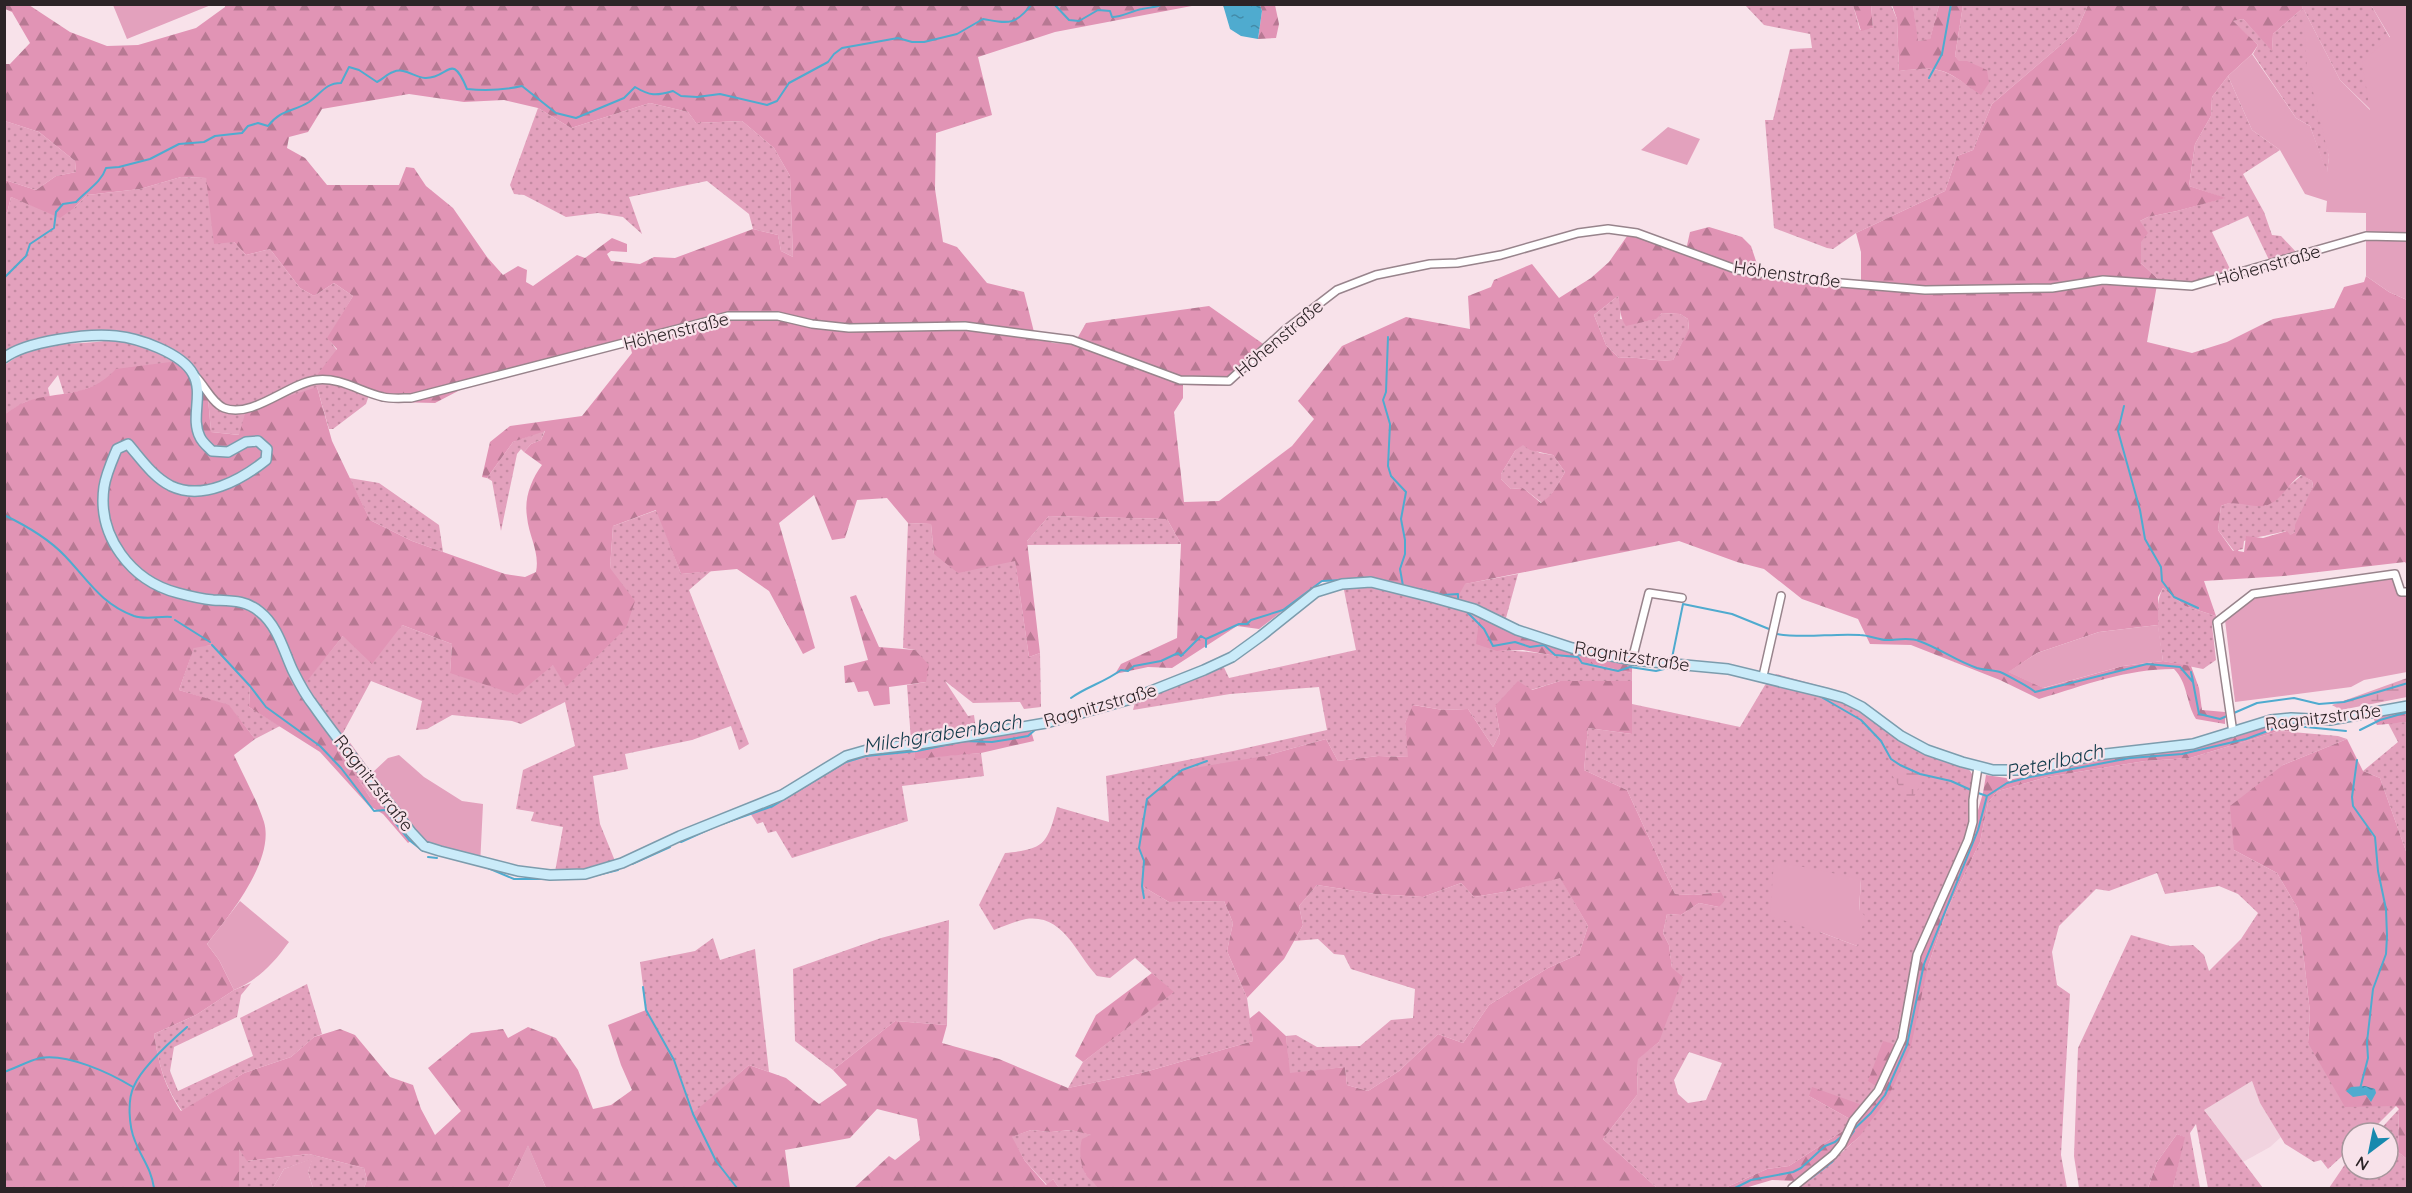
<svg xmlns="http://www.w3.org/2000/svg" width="2412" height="1193" font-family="Quicksand,sans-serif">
<defs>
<pattern id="grass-dots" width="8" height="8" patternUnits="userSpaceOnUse" patternTransform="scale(1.5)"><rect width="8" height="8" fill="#e3a1bd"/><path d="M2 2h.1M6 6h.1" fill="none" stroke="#c38aa2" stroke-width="1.8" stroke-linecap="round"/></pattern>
<pattern id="forest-firs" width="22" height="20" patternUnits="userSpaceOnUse" patternTransform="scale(1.5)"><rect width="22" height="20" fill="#e194b5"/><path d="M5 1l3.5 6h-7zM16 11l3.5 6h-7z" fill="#b77993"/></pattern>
<pattern id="wetland-marsh" width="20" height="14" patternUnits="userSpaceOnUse" patternTransform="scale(1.5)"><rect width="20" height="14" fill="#e3a1bd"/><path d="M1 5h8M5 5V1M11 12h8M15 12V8" fill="none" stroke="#c38aa2"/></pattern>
<pattern id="water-ripples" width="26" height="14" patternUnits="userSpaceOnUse" patternTransform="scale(1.5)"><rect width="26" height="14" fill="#4fabcf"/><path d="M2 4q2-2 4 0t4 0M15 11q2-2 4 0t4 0" fill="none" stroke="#428ba8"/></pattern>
</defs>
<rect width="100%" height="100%" fill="#f8e2ea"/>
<path fill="#f1d3df" d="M2252 1081 2260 1103 2281 1137 2270 1147 2243 1162 2203 1110Z"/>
<path fill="url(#grass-dots)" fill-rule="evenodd" d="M1745 5H1853L1860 30 1873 28 1871 5H1891L1897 19 1899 71C1944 65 1945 71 1981 94L1955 56 1963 5H2088L2076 32 1992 104 1973 150 1957 156 1945 191 1856 233 1833 249 1827 248 1774 228 1765 120H1773L1790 49 1812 48 1810 34 1764 25Z
M1913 5H1939L1930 40 1917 41Z
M2301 5H2371L2390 38 2371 110 2340 80 2304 10 2329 157 2327 174 2310 126 2296 118 2253 54 2258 45 2232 21 2243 19 2272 50 2273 34 2303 8Z
M2228 76 2252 130 2280 150 2243 174 2264 212 2272 235 2281 236 2297 253 2270 262 2248 216 2212 232 2232 273 2192 282 2158 279 2141 263 2140 221 2148 217 2177 211 2224 198 2189 186 2195 144 2211 116 2212 97Z
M650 103 688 112 696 123 742 121 774 148 790 176 793 257 781 251 778 235 753 229 749 214 707 181 629 197 642 234 623 217 598 213 566 217 524 195 514 194 510 185 538 108 571 128Z
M5 121 39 132 75 161 76 172 56 176 36 190 5 180Z
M181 177 206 178 234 242 246 255 270 249 300 288 314 296 334 283 353 296 328 338 369 395 366 404 333 429H329L317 387 240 435 211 432 208 398 104 382 81 391 64 394 58 375 48 388 50 397 25 402 5 414V365C42 337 62 347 104 341L42 337 5 353 4 212 7 213 11 197 34 206 74 208 87 195 140 189Z
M1618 296 1621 306 1620 319C1636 321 1650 325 1662 313L1680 314 1688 319 1689 330 1673 360C1655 362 1638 356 1619 358L1606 345 1594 315Z
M545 430 541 440 531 444 524 452 521 449 517 454 501 531 492 481 487 478 513 442Z
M1523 444 1540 453 1553 455 1565 472C1557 485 1554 494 1542 503L1523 488 1511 489 1501 479V474L1515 451Z
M2302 475 2312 481 2313 486 2295 532 2289 536 2286 531C2272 535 2258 536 2244 541L2243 549 2234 551 2218 530 2221 506C2233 499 2252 505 2265 506Z
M349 478 379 483 439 525 443 552 412 541 370 520Z
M657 510 681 574 711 571 689 590 749 744 739 750 731 726 692 740 625 754 628 769 593 776 600 824 615 861 586 869 555 872 563 827 531 821 534 812 516 809 523 770 575 746 565 702 521 724 512 721 452 715 427 729 416 730 422 701 371 681 343 733 372 773 375 785 383 801 371 799 299 690 343 636 402 625 452 644 450 673 554 665 566 686 610 568 613 526Z
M1049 516 1167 519 1181 544 1027 545V541Z
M908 523 931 524 934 554 1015 560 1029 657 1040 653 1041 707 1024 709 1020 702 973 703 945 681 968 716 974 715 977 737 915 747V758L981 753 984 776 902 786 908 821 792 858 776 831 768 833 763 822 757 824 745 805 804 779 843 752 911 741 907 685 926 682 915 650 903 648Z
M1518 574 1497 651C1543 649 1588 663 1632 673V681H1560L1531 690 1495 706 1500 733 1493 747 1468 709 1443 710 1414 705 1405 723 1409 757 1378 756 1338 761 1326 739 1265 756 1139 848 1144 861 1142 886 1169 902 1224 901 1233 923 1227 951 1247 998 1253 1041 1145 1072 1068 1088 1083 1062 1173 992 1135 958 1110 978 1097 976C1076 954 1064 914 1026 919 1016 921 1005 926 994 930L979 905 1005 853C1044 849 1047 845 1057 807L1109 822 1106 776 1233 751 1327 730 1319 687 1230 694 1133 710 1138 691 1220 659 1229 678 1356 650 1342 580 1464 584Z
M2163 588 2185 606 2216 616 2217 623 2212 625 2216 660 2203 669 2163 661C2160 638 2152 609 2163 588Z
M212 645 250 686 249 707 280 726 255 739 229 706 179 690 194 647Z
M1776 674 1828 688 1858 710 1968 768 1972 774 1969 841 1911 973 1895 1044 1883 1042 1876 1085 1863 1105 1809 1096 1850 1119 1846 1129 1789 1166 1767 1169 1725 1188H1657L1603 1139 1637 1095 1638 1058 1659 1042 1672 968 1669 945 1663 933 1667 914 1681 915 1699 903 1719 907 1721 892 1694 895 1675 894 1627 790 1584 770 1588 728 1632 734V704L1740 727 1765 685ZM1861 879 1857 946 1820 932ZM1689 1052 1722 1063 1706 1100 1688 1103 1678 1094 1674 1080Z
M2407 722V854L2380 778 2363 771 2398 742 2388 723Z
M2279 731 2338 736 2347 739 2283 765 2234 850 2277 873 2298 909 2310 1012 2308 1043 2374 1106H2396L2369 1133H2352V1147L2328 1169 2321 1160 2314 1162 2285 1144 2260 1103 2252 1081 2204 1110 2263 1188H2208L2196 1124 2190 1133 2200 1188H2173L2184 1137 2177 1134 2157 1162 2148 1188H2079L2074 1156 2078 1048 2131 935 2170 946 2193 945 2204 955 2209 971 2241 939 2258 913 2238 894 2219 886 2165 894 2157 873 2109 891 2096 889 2059 926 2052 952 2057 985 2070 994 2061 1155 2067 1188H1793L1813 1178 1859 1137 1928 966 1947 910 1980 842 1988 802 1998 791 2047 777 2145 761 2190 758Z
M1560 877 1588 926 1579 954 1548 968 1489 1005 1463 1043 1438 1034 1399 1071 1368 1091 1347 1085 1345 1067 1289 1074 1286 1036 1296 1035 1317 1047 1360 1046 1391 1020 1413 1018 1415 989 1351 969 1344 955 1334 954 1318 939 1294 941 1303 925 1299 906 1317 885 1375 894 1423 897 1461 883 1474 897 1510 891Z
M949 920 947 1025 895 1021 833 1070 795 1041 793 969 881 938Z
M713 938 720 960 755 949 769 1072 749 1065 693 1114 674 1060 646 1010 640 962 695 951Z
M251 983 241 995 237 1017 174 1047 170 1071 178 1091 253 1056 240 1018 307 984 322 1034 314 1037 291 1057 244 1073 182 1111C164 1085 159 1065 154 1034L196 1015 234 990Z
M2399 1109 2398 1152 2407 1159V1188H2329L2352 1154V1169H2388V1133H2377Z
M1031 1130 1051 1132 1072 1130 1092 1135 1085 1173 1096 1184 1097 1188H1059L1053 1179 1047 1185 1025 1161 1011 1137Z
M239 1148 248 1161 309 1154 364 1168 367 1180 364 1188H313L308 1172 312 1159 284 1169 273 1188H239Z"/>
<path fill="url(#forest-firs)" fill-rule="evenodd" d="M225 4 1197 5 1055 32 978 57 992 115 936 133 935 189 943 242 957 247 987 283 1024 292 1035 336 1053 343 1074 344 1086 323 1209 306 1269 348 1228 386 1183 385V398L1174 412 1184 502 1219 501 1292 446 1314 419 1298 401 1342 346 1406 317 1470 329 1468 296 1491 287 1494 280 1532 264 1559 298 1591 278 1609 262 1632 229 1686 250 1690 232 1709 227 1742 237 1751 246 1759 270 1861 281V252L1856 233 1945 191 1957 156 1973 150 1992 104 2076 32 2088 5H2301L2303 8 2273 34 2272 51 2243 19 2233 21 2258 45 2252 54 2228 76 2212 97 2211 116 2195 144 2189 186 2226 198 2177 211 2148 217 2140 221 2148 233 2141 242V263L2158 279 2147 342 2192 353 2227 342 2273 319 2334 308 2344 287 2364 282 2366 276 2389 292 2407 300V565L2405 562 2284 576 2204 581 2216 616 2185 606 2163 588 2158 597V625L2099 632 2037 653 2009 672 2044 688 2123 666 2163 661 2191 666 2199 688 2202 710 2225 712V724L2196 719C2186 703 2188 683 2174 669 2125 669 2086 685 2039 699L2000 680 1911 645 1870 644 1858 619 1802 599 1764 569 1737 562 1679 541 1465 584 1456 600 1373 578 1322 581 1259 629 1237 626 1172 668 1148 667 1115 674 1121 664 1177 638 1181 544 1167 519 1049 516 1027 541 1040 653 1029 657 1015 561 958 573 934 554 931 524 908 523 887 498 857 500 845 538 832 540 814 495 779 523 815 648 803 654 769 591 737 569 681 574 656 510 613 526 610 568 635 601 626 628 566 687 553 665 517 695 450 673 452 644 402 625 372 664 343 636 300 690 371 799 383 801 412 840 408 843 383 814 368 805 320 752 249 707 250 686 212 645 194 648 179 690 229 705 255 739 234 755C244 777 257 800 264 822 275 860 229 916 207 944L219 960 234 990 196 1015 154 1034C159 1065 164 1085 181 1111L244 1073 291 1057 314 1037 340 1029 355 1035 390 1077 413 1085 421 1109 435 1135 461 1111 428 1068 471 1033 503 1029 508 1038 528 1027 556 1038 578 1070 593 1109 611 1105 632 1090 621 1065 608 1025 646 1010 674 1060 693 1113 749 1065 786 1078 819 1104 847 1085 833 1070 895 1021 947 1025 942 1043 999 1059 1068 1088 1145 1072 1253 1041 1249 1019 1259 1011 1286 1036 1290 1073 1345 1067 1347 1085 1368 1091 1399 1071 1438 1034 1463 1043 1489 1005 1548 968 1579 954 1588 926 1560 878 1510 891 1474 897 1461 883 1423 897 1375 894 1317 885 1299 906 1303 925 1284 959 1247 998 1227 951 1233 923 1224 901 1169 902 1142 886 1144 861 1139 848 1147 799 1182 770 1265 756 1326 739 1338 761 1378 756 1408 757 1405 723 1413 705 1443 710 1468 709 1493 747 1500 733 1495 706 1518 681 1532 690 1560 681H1632V734L1588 728 1584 770 1627 790 1675 894 1694 895 1721 892 1725 900 1719 907 1699 903 1681 915 1667 914 1663 933 1669 945 1672 968 1683 977 1659 1042 1638 1059 1637 1095 1603 1139 1657 1188H1097C1095 1181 1088 1180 1085 1173 1080 1164 1079 1149 1082 1139L1091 1135 1071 1130 1051 1132 1031 1130 1012 1137 1025 1161 1046 1185 1053 1179 1059 1188H854L889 1156 895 1160 920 1140 917 1119 877 1109 850 1138 785 1150 790 1188H546L528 1146 508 1188H364L367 1180 364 1168 309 1154 247 1161 239 1149V1188H5V414C11 410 18 405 25 402 59 390 88 399 116 369L178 361 208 398 211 432 239 435 246 410 317 387 332 441 370 520 412 541 505 574 525 577 536 572C540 552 529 537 527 517 524 498 531 480 542 465L524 452 531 444 541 440 545 431 513 442 487 478 482 477 490 442 510 426 582 416 632 353 628 338 487 376 435 403 395 402 314 379 337 349 327 338 353 296 334 283 314 296 300 288 270 249 246 255 234 242 214 244 206 178 181 177 140 189 87 195 74 208 60 218 11 197 7 213 5 212V180L36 190 56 176 76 172 75 161 39 132 5 121V64H10L30 43 12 12 5 9V5H29L70 32 107 46 138 45 196 28 225 7ZM409 94 464 102 504 100 538 108 571 128 650 103 688 112 696 123 742 121 774 148 790 176 793 257 781 251 778 235 753 229 675 258 654 257 640 264 611 261 607 254 611 251 627 252V244L612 238 585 258 577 255 533 286 526 282 527 270 518 266 503 275 487 257 453 208 426 186 414 168 406 167 399 185H327L305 158 287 148 289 137 308 132 322 109ZM1618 296C1621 307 1619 317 1626 326L1656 319 1662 313 1680 314 1688 319 1689 329 1673 360C1655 362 1638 356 1619 358L1606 345 1594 315ZM1523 445 1530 450 1553 455 1565 472C1557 485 1554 494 1541 503L1523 488 1511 489 1501 479V474L1515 451ZM2301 475 2312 481 2313 486 2295 525V532L2290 535 2287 531 2263 538 2246 536 2244 552 2238 551 2239 549 2233 551 2218 530 2221 506C2235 499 2250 508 2264 506 2281 503 2288 483 2301 475Z
M1260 5H1275L1279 24 1276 38 1258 39 1262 11Z
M1853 5H1871L1873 28 1861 31Z
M1892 5H1913L1918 41 1930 39 1939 5H1963L1955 56 1959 61H1967L1987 70 1989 83 1981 95C1945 70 1944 65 1899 71L1897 19Z
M856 595 879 647 915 650 929 665 926 682 889 687 890 704 874 706 868 691 858 692 854 682 845 683 844 666 868 660 850 597Z
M1481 608 1529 631 1579 647 1632 656V673L1562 657 1523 650 1497 651 1476 644Z
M2407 708V722L2377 725 2373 718Z
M2303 723 2293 732 2279 731 2190 758 2145 761 2047 777 1998 791 1988 802 1980 842 1947 910 1928 966 1911 1046 1888 1098 1859 1137 1844 1150 1836 1145 1824 1159 1795 1181 1772 1180 1745 1188H1725L1767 1169 1789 1166 1846 1129 1850 1119 1809 1096 1812 1087 1862 1105 1876 1086 1868 1081 1883 1041 1895 1044 1911 973 1969 841 1983 793 1986 775 2013 779 2113 758 2189 749 2270 726Z
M1031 731 1034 741 981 753 915 759V747Z
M2347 739 2363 771 2380 778 2407 854V1159L2398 1152 2399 1109 2396 1106 2345 1107 2308 1043 2310 1012 2298 909 2277 873 2234 850 2230 806 2283 765Z
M1152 973 1174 992 1083 1062 1075 1056 1096 1015Z
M2177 1134 2185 1137 2173 1188H2148L2157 1162Z"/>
<path fill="url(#wetland-marsh)" d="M2407 678V697L2341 710 2332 705Z
M1898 763 1925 775 1910 805 1891 773Z"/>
<path fill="#e3a1bd" d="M113 5H211L127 39Z
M2371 5H2407V300L2389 292 2366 276V213L2326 212 2327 201 2305 194 2280 150 2252 130 2228 76 2252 54 2296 118 2310 126 2327 172 2329 157 2307 67 2303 8 2340 80 2370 110 2362 62 2390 37Z
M1668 127 1700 139 1687 165 1641 150Z
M2395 574 2401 592H2407V672L2364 680 2351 687 2235 702 2225 620 2248 597Z
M2158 625 2163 661 2123 666 2043 688 2008 672 2037 653 2099 632Z
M399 755 424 777 462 801 483 804 480 866 424 846 375 785 372 773 388 758Z
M1774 861 1861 879 1859 910 1865 916 1857 946 1820 932 1770 916Z
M240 901 289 942C273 964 259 979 234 990L219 960 207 944Z
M528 1145 546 1188H508Z
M313 1158 308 1172 313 1188H273L284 1169Z"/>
<path fill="url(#water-ripples)" d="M1223 5H1260L1262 11 1258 39 1241 36 1230 29Z
M2365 1086 2375 1089 2376 1093 2371 1102 2366 1095 2353 1097 2346 1091 2351 1087Z"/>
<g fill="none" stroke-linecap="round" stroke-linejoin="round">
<path stroke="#4fabcf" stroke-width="2" d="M1054 4 1069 20 1079 21 1098 10 1110 11 1112 17C1123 17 1131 11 1142 9 1150 7 1155 8 1163 4
M1929 78 1942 54 1951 4
M4 278 26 256 30 244 54 228 56 212 63 204 76 202C87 190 101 183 106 168L119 167 150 159 179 144 204 142 215 136 242 133 248 126 258 123 268 126C281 109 293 112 309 102 321 94 325 83 341 83L349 67 359 70 377 82C383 79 387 74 393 72 405 67 413 77 425 78 449 79 451 50 467 89 486 91 504 90 522 86L556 113 576 118 624 98 635 87C650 96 656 96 673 91L681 96 697 97 720 94 767 105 777 101 789 83 828 62 834 54 842 48 898 38 912 42H924L957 34 983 19C1007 23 1014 27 1032 4
M1388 337 1386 392 1383 400 1390 424 1388 466 1391 476 1406 492 1401 519 1405 540V554L1400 569 1403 586
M2124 406 2118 431 2140 510 2145 539 2161 567 2162 581 2174 597 2198 608
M4 515C27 526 48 538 65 556 88 580 101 604 134 616 146 620 159 616 171 617
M1376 579 1388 582
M1419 589 1443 595 1458 594V600
M1466 611 1484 629 1493 646 1515 642 1530 647 1544 645 1555 655 1578 657 1582 663 1618 671 1630 667 1656 671 1668 668
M175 620 210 642
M1777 634C1804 639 1832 633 1860 635 1869 635 1878 640 1887 640 1897 640 1910 637 1919 641 1939 648 1956 661 1977 668 1984 670 1993 670 2000 672 2007 675 2031 688 2035 692L2147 664 2180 667 2193 682 2199 714 2220 719 2257 703 2294 698 2319 704 2344 702 2408 683
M1206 639V647
M212 645 250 686 266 707 320 746 341 768 374 811 385 810 409 840 423 851
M1672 658 1683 604 1732 614 1769 629
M2191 672 2193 681
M1816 694 1861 720 1881 741 1891 759 1900 765 1920 774 1951 781 1971 790
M1071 698C1086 687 1105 682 1121 670L1128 671 1134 666 1161 661 1178 653 1181 656 1201 636 1206 639 1239 624H1247L1251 620 1283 610 1322 581 1343 580
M1042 720 1050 712
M2360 730 2380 720 2408 712
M2357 760 2352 797 2353 806 2375 837 2378 871 2386 909 2387 936 2386 954 2373 989 2367 1042 2368 1058 2360 1089
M1978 793 1987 796
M722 824 773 806 846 762 866 756 917 751 965 741 992 742 1011 739 1028 736 1036 729
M681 842 712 828
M428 857 437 858
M632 864 670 847
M488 868 514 879H570
M585 878 618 870
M1144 898 1142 886 1144 861 1139 848 1147 799 1182 770 1207 761
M643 987 646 1010 674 1060 693 1114 716 1161 737 1188
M4 1072C16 1068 28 1061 40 1058 67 1053 110 1073 133 1087
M1853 1130 1871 1113 1885 1095 1907 1045 1924 964 1978 830 1987 796 2007 783 2030 777 2130 758 2182 754 2246 739 2273 729 2296 726 2346 731
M1810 1179 1832 1162 1854 1131
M154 1188C151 1168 142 1159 135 1141 129 1127 127 1100 134 1086 142 1067 171 1041 187 1027
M1735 1188 1751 1180 1793 1172 1801 1168 1825 1146 1835 1142 1843 1135"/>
<g stroke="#98848c" stroke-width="10">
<path id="minor" d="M196 377C205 386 212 403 224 408 252 419 289 383 316 380 341 377 360 392 383 397 391 399 402 398 411 398L728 316H778L812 324 849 328 965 326 1072 340 1180 380 1229 381 1285 330 1337 290 1376 275 1430 264 1457 263 1501 255 1578 233 1608 229 1637 233 1738 270 1829 282 1925 290 2052 288 2103 280 2192 286 2366 236 2408 237
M1632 660 1649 593 1682 598
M1763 676 1781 596
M2233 733 2217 622 2253 594 2395 574 2401 592H2408
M1792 1188 1833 1155 1842 1144 1853 1121 1878 1091 1902 1039 1917 955 1968 840 1973 822V800L1978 767"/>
</g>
<g stroke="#7c9cad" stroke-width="12">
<path id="major" d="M4 358C26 341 89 333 116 336 138 338 182 353 193 374 204 393 190 418 200 437 202 442 208 447 212 451L228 452 246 442 258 441 267 449 266 460C241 480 203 501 171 486 153 477 141 459 128 444L117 449C112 461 106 474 104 487 97 536 131 581 178 593 189 596 202 599 213 600 231 601 246 600 260 612 278 626 284 652 293 671 299 683 306 696 314 706 344 749 379 790 411 832L424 846 440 851 518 871 550 875 585 874 622 863 680 836 782 795 846 756 867 750 919 744 1046 723 1131 699 1204 670 1232 657 1261 636 1316 592 1342 584 1371 582 1435 598 1474 609 1517 630 1572 648 1632 660 1728 669 1826 693 1844 698 1862 707 1901 736 1927 750 1962 762 1993 770H2029L2097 755 2193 744 2271 720 2291 718 2330 720 2408 706"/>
</g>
<use href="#minor" stroke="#fff" stroke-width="7"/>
<use href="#major" stroke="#caebf9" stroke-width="9"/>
</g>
<g text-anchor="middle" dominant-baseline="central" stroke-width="4.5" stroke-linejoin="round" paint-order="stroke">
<g font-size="18" fill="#2c2427" stroke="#f8e2ea">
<text transform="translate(2268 265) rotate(-16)">Höhenstraße</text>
<text transform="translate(1787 274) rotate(8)">Höhenstraße</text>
<text transform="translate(676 331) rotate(-14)">Höhenstraße</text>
<text transform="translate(1279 338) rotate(-40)">Höhenstraße</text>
<text transform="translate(1632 656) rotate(9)">Ragnitzstraße</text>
<text transform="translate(1100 705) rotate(-16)">Ragnitzstraße</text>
<text transform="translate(2323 717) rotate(-7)">Ragnitzstraße</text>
<text transform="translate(374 783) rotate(52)">Ragnitzstraße</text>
</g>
<g font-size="20" font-style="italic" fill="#113a4a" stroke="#f8e2ea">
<text transform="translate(942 733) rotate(-9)">Milchgrabenbach</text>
<text transform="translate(2054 761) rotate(-13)">Peterlbach</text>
</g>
</g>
<rect width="2412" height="1193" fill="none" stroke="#2c2427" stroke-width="12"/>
<g transform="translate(2370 1151) rotate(212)"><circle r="28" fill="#f8e2ea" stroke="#a6969c" stroke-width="1.5"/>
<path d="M0-4.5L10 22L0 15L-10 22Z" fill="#1789ae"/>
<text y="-9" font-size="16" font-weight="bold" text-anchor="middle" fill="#2c2427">N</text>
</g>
</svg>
